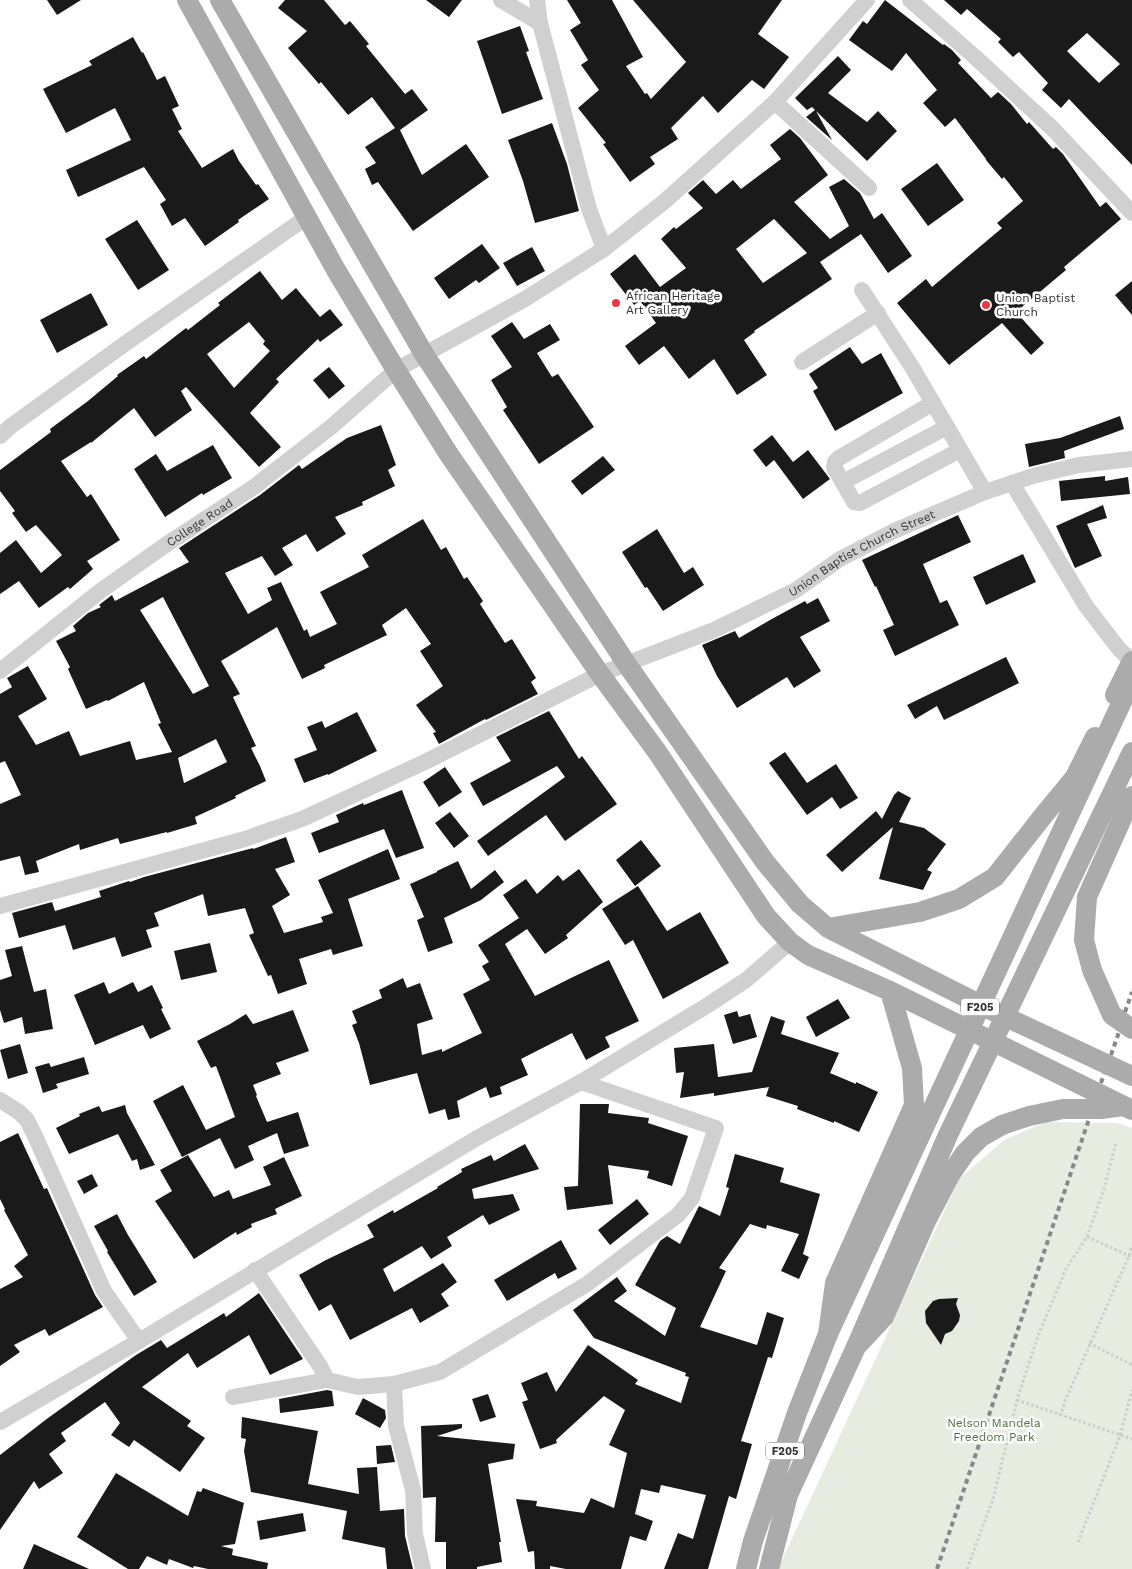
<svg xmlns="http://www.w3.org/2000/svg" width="1132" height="1569" font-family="'Work Sans',sans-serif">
<rect width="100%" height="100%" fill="#fff"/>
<path fill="#e6ecdf" d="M1046 1122 1118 1123 1132 1128V1569H778L959 1179 1004 1140Z"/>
<path fill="#1a1a1a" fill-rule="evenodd" d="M47 0H81L57 15Z
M285 0H324L345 25 350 21 369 44 366 46 405 94 412 89 428 110 400 130 422 175 466 144 489 177 413 231 378 182 372 185 365 169 376 163 365 147 395 128 372 97 348 115 321 82 319 84 288 48 307 31 278 8Z
M426 0H462L449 17Z
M567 0H612L643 57 626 66 645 94 647 93 651 99 686 62 633 0H782L758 34 789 57 764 89 752 80 718 113 703 96 671 128 678 139 650 157 655 164 630 182 603 144 606 143 578 108 599 90 581 65 588 60 570 30 581 23Z
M885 0 943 45 944 44 952 50 961 60 958 63 991 98 998 92 1011 104 1027 124 1029 122 1053 149 1056 147 1063 154 1100 207 1106 202 1121 219 1064 267 1066 270 1016 312 1044 343 1031 355 1002 323 949 365 897 303 926 279 932 287 1002 228 997 223 1023 201 1004 177 1002 179 986 160V159L955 118 945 127 923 103 937 90 906 53 892 71 849 40 863 21 867 24Z
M944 0H1132V165L1069 99 1061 108 1042 90 1048 83 1019 52 1013 57 998 42 1001 39 967 9 961 15ZM1087 33 1120 64 1099 83 1067 51Z
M520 26 529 51 526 52 543 99 502 114 477 41Z
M133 37 142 53 143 52 157 80 165 76 179 106 172 109 182 129 178 131 202 168 233 149 239 161 256 185 258 184 269 199 238 220 239 222 205 246 185 218 172 226 160 204 166 200 144 167 78 197 66 170 131 140 115 108 66 133 43 89 92 65 89 61Z
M838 56 851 70 828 93 867 122 878 111 897 131 867 161 816 111 832 140 806 117 815 110 812 107 807 110 795 98Z
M552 123 567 164 579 211 535 223 523 181 508 140Z
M790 129 800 138 828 175 794 202 830 239 849 226 829 187 844 179 860 193 874 219 882 213 912 256 888 273 861 234 820 262 832 279 754 331 755 332 744 340 767 375 737 395 714 359 689 379 664 346 639 365 625 346 656 323 640 301 634 305 610 274 635 254 660 287 686 268 661 239 674 227 676 229 703 208 688 193 703 180 716 194 733 180 741 189 781 159 770 145ZM774 219 807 253 763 283 736 249Z
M937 163 964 200 928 226 901 189Z
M137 220 169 270 138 290 105 239Z
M482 244 500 268 479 283 476 280 449 299 434 278Z
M532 247 545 271 517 286 503 263Z
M260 271 282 300 296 288 320 317 330 309 343 325 320 342 318 339 276 379 279 382 250 413 281 447 259 467 186 387 181 391 192 410 155 437 134 408 91 443V442L61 461 87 497 91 494 120 540 87 561 93 569 70 589 68 587 39 608 19 581 0 594V553L16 540 41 573 62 555 36 525 26 532 12 513 15 511 0 491V470L51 432 50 429 88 401 118 376 117 375 144 356 146 359 186 328 188 330 220 305 218 303ZM249 322 265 341 263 344 270 351 234 388 207 354Z
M1132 281V315L1115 295Z
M91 293 108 325 57 353 40 320Z
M512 322 524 339 550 324 560 340 537 353 552 377 558 374 594 427 539 464 503 410 507 407 491 380 512 367 491 336Z
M850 347 862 364 881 353 903 393 835 431 813 391 818 388 809 374Z
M329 367 345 386 329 399 313 380Z
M1120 416 1124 429 1064 451 1065 458 1029 467 1025 444 1060 438Z
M381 425 396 465 388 470 395 486 362 502 363 505 335 517 346 534 317 552 306 534 282 548 293 565 275 576 262 556 225 573 248 614 272 600 267 588 281 582 304 631 307 629 310 637 337 624 320 592 369 567 362 555 423 519 441 550 446 547 464 579 467 577 483 601 480 604 505 643 512 639 536 678 531 682 538 694 486 720 485 719 439 744 433 733 436 732 416 705 443 686 420 651 431 644 406 608 382 625 387 635 324 665 325 668 302 679 277 627 221 661 240 694 233 697 256 746 251 748 260 766 266 781 235 796 236 798 195 817 197 824 167 833V832L120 844 118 838 80 850 79 844 36 861 39 872 25 875 20 856 0 861V804L21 795 5 761 0 763V694L12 687 7 678 28 666 47 699 18 716 36 745 69 731 80 756 130 741 136 760 172 752 158 724 161 723 144 682 108 701 107 700 86 709 68 669 70 667 56 641 76 631 73 626 88 613 101 607 99 605 112 595 115 601 189 562 179 548 260 495 299 465 302 469 347 438ZM163 597 209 686 193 694 140 610ZM216 739 227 762 184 783 178 758Z
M772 435 793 462 808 450 830 479 803 499 774 460 766 467 753 450Z
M213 445 232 478 203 495 202 493 165 517 134 469 156 454 167 471Z
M603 456 615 470 582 495 571 481Z
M1105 476V481L1128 477 1130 494 1061 501 1059 481Z
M1103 505 1107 518 1087 524 1102 556 1075 568 1056 526Z
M958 515 971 542 923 564 940 603 947 600 959 625 895 656 883 630 894 625 876 586 875 587 862 560Z
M657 529 684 573 693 567 704 585 663 611 647 587 645 588 622 552Z
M1023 554 1036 582 986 605 973 577Z
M818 598 830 621 800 637 821 671 794 688 787 677 737 708 717 676 702 645 735 631 739 638 770 620 805 601 807 604Z
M1006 657 1019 683 944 720 937 706 915 719 907 705Z
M549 711 579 759 582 756 617 804 565 841 546 815 488 856 477 841 565 777 557 766 483 806 470 783 511 761 496 737Z
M357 712 377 751 328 775V774L304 783 294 759 317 750 307 727 322 721 325 728Z
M785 752 807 783 836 764 858 798 840 809 832 797 807 815 769 763Z
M445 767 462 792 439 807 423 782Z
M402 790 424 848 396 858 384 829 319 853 311 833 339 822 336 815 363 803 364 805Z
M898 791 911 798 899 822 924 828 946 844 927 870 932 872 923 890 879 879 893 827 842 872 826 855 876 811 882 819 894 795Z
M450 812 469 836 454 848 435 823Z
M286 837 295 862 275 869 290 895 272 906 284 933 323 922 321 917 333 913 318 880 388 849 400 879 348 899 363 946 333 955 331 949 299 959 307 984 278 994 271 975 268 976 249 935 254 933 245 908 208 916 203 894 154 913 159 926 146 930 152 947 122 957 115 937 73 950 65 925 19 938 12 913 52 902 55 911 101 897 99 891 129 881 130 882 144 877 253 848V849Z
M641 840 661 866 635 886 616 860Z
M458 861 471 889 495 870 504 882 481 900 444 918 453 943 428 952 417 920 424 917 410 884 437 872V871Z
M579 869 603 902 566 935 568 938 545 954 527 929 505 944 535 996 573 977 609 960 639 1021 605 1037 610 1047 586 1060 572 1033 521 1059 528 1075 500 1087 502 1094 490 1098 486 1087 457 1101 460 1117 448 1120 445 1109 429 1114 417 1073 370 1085 359 1043 352 1025 357 1023 352 1011 382 998 379 990 403 978 407 988 420 983 433 1019 417 1024 422 1055 442 1049V1052L482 1033 463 994 490 980 482 966 489 962 478 945 519 918 503 895 526 879 537 894 558 875 563 881Z
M638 886 667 931 700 912 729 963 663 999 633 940 625 945 602 909Z
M210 943 217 972 181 980 174 951Z
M22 946 34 992 46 989 53 1029 25 1034 22 1017 4 1023 0 1010V980L12 976 5 950Z
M104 982 109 994 133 982 138 992 152 985 163 1008 161 1009 171 1029 150 1039 143 1025 95 1045 74 995Z
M838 999 850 1018 816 1037 806 1017Z
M293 1010 309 1051 276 1063 281 1074 253 1085 257 1095 256 1096 267 1122 298 1112 309 1146 284 1154 277 1133 248 1146 254 1160 235 1169 220 1138 182 1157 153 1101 183 1085 206 1130 235 1117 216 1066 211 1068 197 1041 230 1024 246 1014 253 1024Z
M737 1011 739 1017 750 1014 757 1037 733 1044 724 1015Z
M771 1016 785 1021 781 1034 839 1053 830 1073 856 1084V1082L878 1092 859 1132 834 1121V1123L797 1109 798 1106 766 1096 769 1087 714 1096V1093L680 1098 684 1072 676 1073 674 1048 714 1044 718 1077 752 1072Z
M20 1044 28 1073 8 1079 0 1050Z
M84 1057 89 1074 56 1084 58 1088 43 1093 35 1067 49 1063 51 1067Z
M580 1104H609L608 1113 649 1118 648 1123 688 1136 672 1186 647 1178 649 1171 608 1165 613 1204 567 1210 564 1187 578 1186Z
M125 1105 127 1113 155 1165 140 1170 137 1159 132 1161 118 1134 69 1154 56 1128 80 1116 79 1114 99 1106 102 1112Z
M18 1133 44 1189 47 1188 50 1195 95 1295 103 1307 49 1336 45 1329 14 1345 20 1352 0 1366V1289L23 1277 14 1266 28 1255 4 1210 5 1209 0 1199V1142Z
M525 1144 539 1169 472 1189 474 1199 513 1194 520 1210 489 1225 483 1215 447 1237 452 1246 431 1259 422 1246 383 1269 394 1292 443 1263 457 1282 441 1294 449 1306 420 1323 412 1308 350 1340 331 1304 319 1311 299 1275 326 1260 374 1237 367 1225 393 1210 394 1213 438 1188 437 1187 462 1172 461 1169 491 1155 494 1161Z
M735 1154 784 1168 780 1182 820 1194 803 1254 809 1257 799 1279 781 1271 799 1234 767 1225 766 1229 750 1224 719 1268 726 1271 700 1327 757 1345 767 1312 784 1318 772 1358 768 1357 741 1441 752 1444 736 1499 729 1496 708 1569H664L678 1533 693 1539 706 1495 661 1485 659 1493 641 1489 635 1514 653 1521 646 1541 630 1536 621 1569H566L550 1566V1569H535L534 1551 528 1552 516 1499 537 1501 536 1506 584 1513 591 1498 614 1508 627 1453 609 1445 625 1410 604 1396 556 1440 557 1443 540 1449 522 1402 528 1400 521 1383 547 1372 556 1392 588 1345 638 1380 635 1384 681 1403 689 1377 685 1376 686 1373 594 1338 573 1310 617 1277 627 1291 614 1301 665 1336 676 1308 635 1285 660 1241 667 1236 680 1244 699 1206 720 1216 729 1188 726 1187Z
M188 1155 214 1197 229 1190 233 1199 271 1185 263 1167 284 1157 302 1196 275 1209 277 1214 251 1224 252 1227 237 1235 236 1232 194 1259 155 1201 172 1191 160 1170Z
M92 1174 98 1186 84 1194 77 1181Z
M637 1199 649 1214 610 1245 598 1230Z
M117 1214 128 1235 157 1282 134 1296 107 1252 108 1251 94 1226Z
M561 1240 577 1269 558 1279 555 1273 507 1301 494 1280Z
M259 1293 303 1359 270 1375 249 1335 197 1368 188 1353 142 1387 191 1421 187 1426 205 1438 180 1472 134 1440 129 1447 111 1435 120 1423 105 1402 61 1433 66 1441 49 1454 63 1473 39 1489 34 1481 0 1530V1455L48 1418 136 1355 161 1340 167 1348 224 1313 226 1317Z
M958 1298 956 1304 960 1315 959 1321 952 1331 945 1334 941 1345 926 1323 925 1311 933 1301 939 1299Z
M327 1390 332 1391 334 1406 280 1413 279 1399Z
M488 1394 496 1417 480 1422 472 1399Z
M363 1398 385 1410 386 1418 380 1428 355 1414Z
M242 1417 318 1431 308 1484 359 1494 357 1468 377 1467 380 1511 404 1509 405 1536 413 1569H387L385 1548 342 1539 347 1511 251 1492 244 1451 246 1439 241 1438Z
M462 1424V1428L437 1436 515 1444 513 1459 488 1464 501 1542H499L502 1562 477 1567V1569H446V1542H435L436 1497 423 1498 421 1426Z
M391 1445 395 1462 377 1464 376 1446Z
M116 1473 188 1516 197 1491 201 1492 203 1488 244 1503 235 1544 221 1546 233 1549 232 1555 268 1563 267 1569H208L194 1566 193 1568 169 1559 167 1565 147 1556 139 1569H128L77 1537Z
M303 1513 306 1531 260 1540 257 1521Z
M34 1544 89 1569H23Z"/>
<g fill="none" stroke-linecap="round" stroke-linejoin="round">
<path stroke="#cdcdcd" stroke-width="3" stroke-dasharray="2.5 2.5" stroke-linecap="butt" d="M1087 1237 1132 1257
M1089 1343 1132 1365
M1017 1400 1132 1439
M1060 1416 1065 1401 1129 1256 1132 1245
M1078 1542 1120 1436 1132 1390
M967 1569 993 1499 1017 1400 1039 1333 1066 1269 1087 1237 1104 1189 1116 1143"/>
<g stroke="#d0d0d0" stroke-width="16">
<path d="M501 0 540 23"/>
<path d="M537 0 540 23 589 209 604 249"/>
<path d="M910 0 975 57 1052 128 1132 213"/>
<path d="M775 102 869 188"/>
<path d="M862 290 912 367 985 492"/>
<path d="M802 362 878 313"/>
<path d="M933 403 839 458 835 462 834 467 854 502 860 503 960 450"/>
<path d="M0 436 11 426 126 343 307 217"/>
<path d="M843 482 947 427"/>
<path d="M1012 483 1086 606 1119 649 1132 661"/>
<path id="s1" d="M0 671 99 592 164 546 254 487 331 427 396 370 525 299 604 249 665 201 775 102 867 0"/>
<path id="s2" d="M0 906 245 839 302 819 427 761 600 674 714 630 749 613 796 590 840 559 894 531 985 492 1033 476 1079 465 1132 459"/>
<path d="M0 1100 19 1112 27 1120 36 1138 104 1291 139 1341"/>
<path d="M255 1270 320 1366 327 1380 358 1387 394 1384 440 1372 587 1284 678 1215 692 1198 716 1128 581 1082"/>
<path d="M394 1384 396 1426 413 1490 415 1534 423 1569"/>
<path d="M233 1397 327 1380"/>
<path d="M0 1422 139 1341 477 1138 581 1082 708 1005 746 980 790 942"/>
</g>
<path stroke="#ababab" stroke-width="20" d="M187 0 336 270 396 370 448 453 600 674 658 753 766 916 790 942 808 955 890 991 1132 1110
M220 0 424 354 626 663 765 862 800 904 828 928 995 1012 1132 1076
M1115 695 1132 661
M1132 796 1087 897 1084 940 1092 970 1112 1015 1132 1029
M828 928 920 912 959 899 995 877 1043 816 1075 777 1095 737
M746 1569 753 1541 797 1413 828 1334 835 1283 914 1105 912 1068 890 991
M769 1569 788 1495 856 1347 884 1317 927 1219 950 1175 965 1153 981 1137 1002 1125 1029 1116 1063 1109H1101L1123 1106"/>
<path stroke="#888" stroke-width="4" stroke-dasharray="5 4" stroke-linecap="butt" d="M1125 1012 1132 992
M1111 1055 1119 1032
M1101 1083 1104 1074
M937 1569 1089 1119"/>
<path stroke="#ababab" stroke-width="20" d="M828 1334 1132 680
M856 1347 948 1135 1132 752"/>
</g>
<g fill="#e63946" stroke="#fff" stroke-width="2">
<circle cx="616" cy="303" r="5"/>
<circle cx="986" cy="305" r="5"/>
</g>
<g text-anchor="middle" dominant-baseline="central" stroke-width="5" stroke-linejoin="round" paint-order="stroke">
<g fill="#fff" stroke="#707070" stroke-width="1">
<rect x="961" y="998.5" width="38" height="17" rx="4"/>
<rect x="766" y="1442.5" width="38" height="17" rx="4"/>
</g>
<g font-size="11" font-weight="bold" fill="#333">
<text x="980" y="1007">F205</text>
<text x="785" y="1451">F205</text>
</g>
<g font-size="12" fill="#333" stroke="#fff" text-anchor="start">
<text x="626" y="296">African Heritage<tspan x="626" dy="14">Art Gallery</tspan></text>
<text x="996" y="298">Union Baptist<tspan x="996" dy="14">Church</tspan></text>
</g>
<g font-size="12" fill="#333" stroke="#fff">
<text stroke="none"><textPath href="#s1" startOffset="249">College Road</textPath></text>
<text stroke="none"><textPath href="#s2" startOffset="935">Union Baptist Church Street</textPath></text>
</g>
<g font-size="12" fill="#56703f" stroke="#fff">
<text x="994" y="1423">Nelson Mandela<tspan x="994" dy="14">Freedom Park</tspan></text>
</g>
</g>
</svg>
